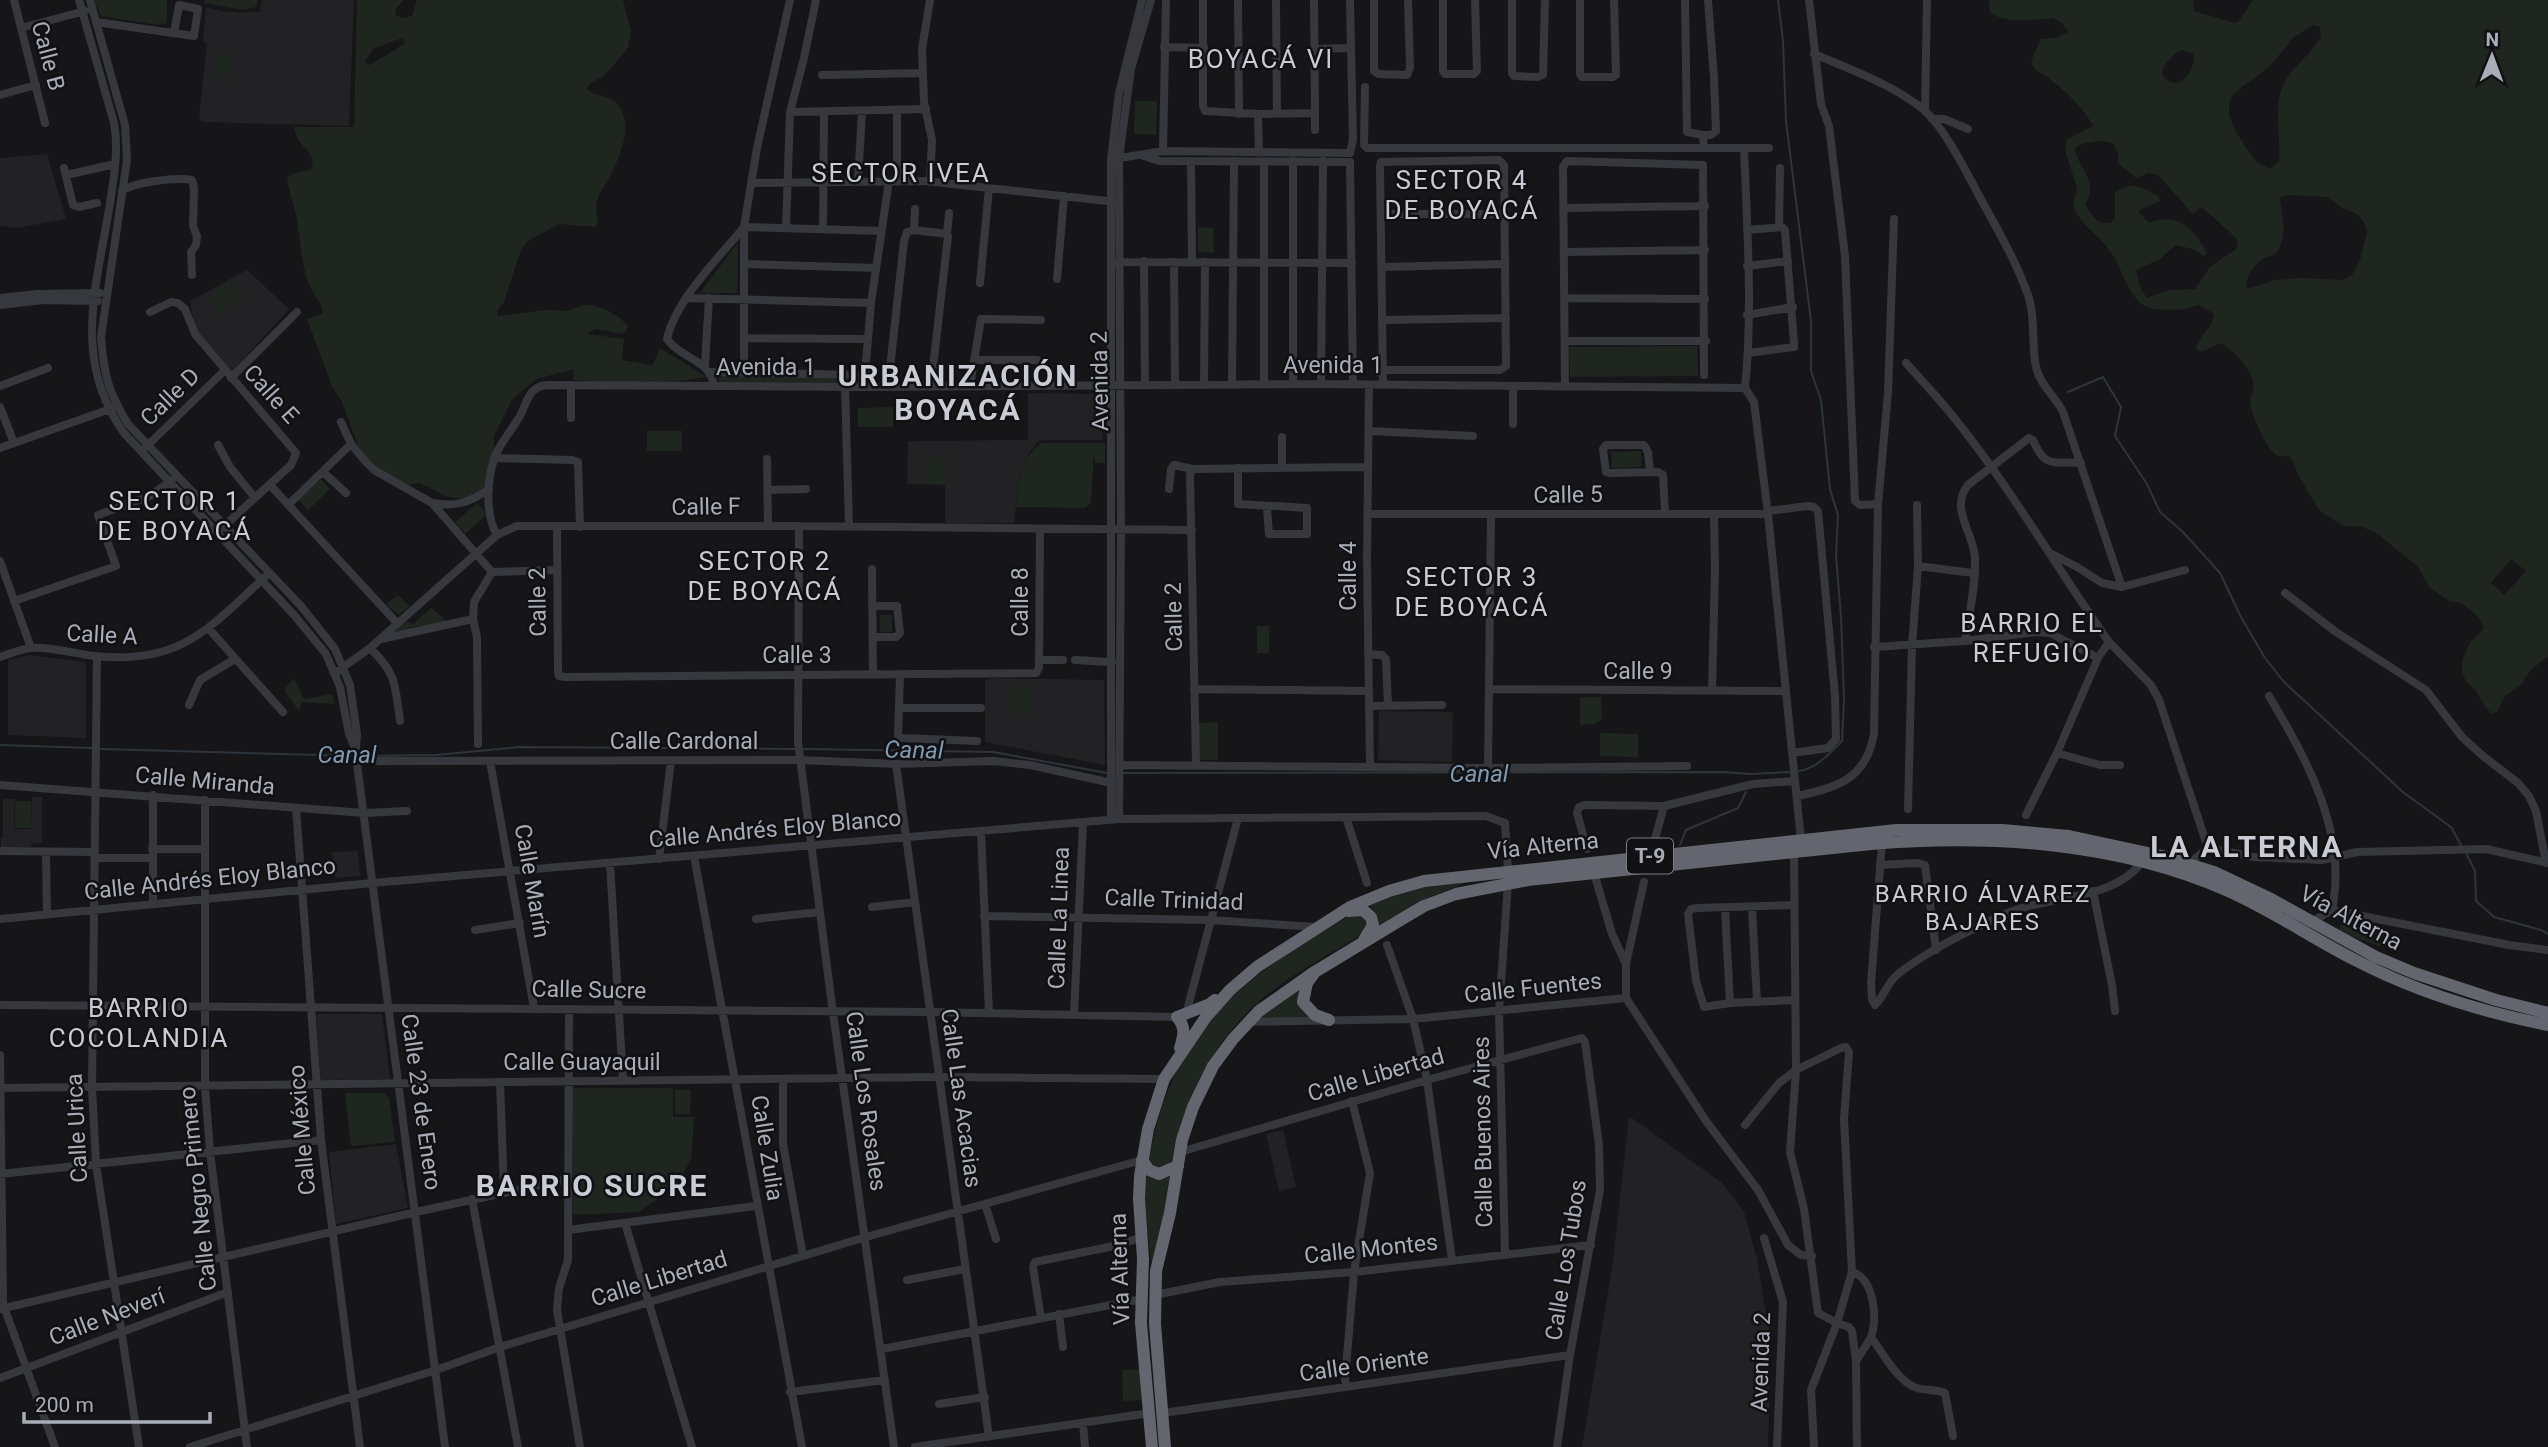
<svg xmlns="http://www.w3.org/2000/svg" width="2548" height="1447" font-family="Roboto,sans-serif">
<rect width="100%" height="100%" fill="#161618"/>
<path fill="#222225" d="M262 0H354L349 126 202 122 199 117 207 43 203 42 206 7 226 12H260Z
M47 154 66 219 16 228 0 226V158Z
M247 270 289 309 232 372 195 329 190 301Z
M1028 393 1105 394 1103 440H1040L1029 453 1019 477 1014 523H945V485L907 484 908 441 1028 440Z
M29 655 86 662V738L8 735V660Z
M995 678 1104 680 1105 765 985 742V680Z
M1379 711 1453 712 1452 762 1378 760Z
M32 797H42V843H32L31 847H1V838H3V799H14V829H31Z
M358 851 360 876 335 878 332 852Z
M316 1014H382L390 1079 321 1080Z
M1629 1116 1721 1182 1744 1211 1757 1259 1771 1343 1768 1447H1582L1612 1269Z
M1283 1130 1296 1187 1279 1191 1266 1134Z
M396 1144 408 1208 336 1224 329 1152Z"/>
<path fill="#1e261f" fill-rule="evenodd" d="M94 0H167V23L157 25 101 16Z
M205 0H258L256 7 243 10 204 3Z
M357 0H404L395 9 396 15 401 18 412 16 417 0H623L631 31 628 48 604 76 589 84 587 89C596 97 609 95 617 103 634 124 621 155 610 176 606 184 599 192 597 201 594 210 600 218 596 227L559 224 528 241 521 250 504 302 497 311V316L545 310 567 311 584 305H591L605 309 620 318 628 326 626 331 622 334 595 329 587 334 624 339 622 360 653 365 660 348 707 377C663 385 618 382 573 380L574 369 537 379 513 398 494 436V453L486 486 472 496 462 499 445 496 420 483 405 485 376 470 358 446 342 402 332 386 307 319 323 314C322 301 311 292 307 280 302 260 300 241 297 221 295 207 289 193 287 178L292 174 309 170 313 164C312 148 297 147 294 127H354ZM402 38 405 43 403 45 370 65 365 62 373 49Z
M1989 0H2193L2194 11 2235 23 2239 21 2253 0H2548V656L2531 670 2520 686 2505 696 2497 712 2492 714C2485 708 2481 699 2476 691 2473 686 2468 684 2465 679 2458 666 2464 655 2470 643 2474 636 2481 635 2484 627L2478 617 2462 603 2449 601 2430 588 2418 567 2378 534 2363 527 2344 526 2320 511 2299 477 2293 461 2289 456C2286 456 2282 457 2278 456 2268 453 2251 414 2250 403 2250 395 2255 388 2253 381 2248 366 2234 350 2221 343L2201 352 2196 349C2198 335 2213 329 2214 314L2200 305C2194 305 2191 308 2185 309 2181 310 2154 310 2152 309 2130 303 2124 274 2114 257 2103 237 2080 227 2073 205L2077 188 2065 150 2067 139 2093 126C2084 108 2066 92 2051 80 2043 73 2035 72 2031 61L2041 39 2057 38 2068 32 2062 23 2053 18C2036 20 2003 24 1990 12ZM2314 25 2320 27 2321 37C2312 52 2299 62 2289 75 2270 100 2282 134 2279 162L2270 169 2255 161 2236 132 2229 115V104L2233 94 2270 66 2294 37ZM2183 50 2193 54C2197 72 2176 96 2162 74 2163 65 2174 52 2183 50ZM2100 141 2113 143 2118 153V163L2136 178 2149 173 2158 175 2193 214 2202 207 2237 239 2238 244 2235 250 2210 267 2195 289 2168 290 2147 298 2140 287 2136 270 2160 259 2176 245 2192 249 2204 256 2207 253C2194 230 2178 211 2149 223L2138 211 2160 201 2159 196C2142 188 2131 179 2115 193V217L2112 222C2098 227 2092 216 2085 204 2087 200 2089 197 2090 193 2093 177 2076 163 2075 148L2081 144ZM2288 195 2327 197 2342 208 2357 214 2364 222 2367 232 2360 260 2352 275 2343 280 2301 278 2275 280 2247 289C2244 280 2253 266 2261 260 2268 255 2275 257 2279 248 2288 231 2281 216 2280 198ZM2511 559 2526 571 2504 595 2491 583Z
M217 54 231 57 227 80 212 78Z
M1135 101H1157L1156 135 1134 134Z
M1198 227 1213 228 1214 253 1198 252Z
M738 242 737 293H700Z
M228 281 242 296 222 313 209 297Z
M1697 346 1698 376 1570 377 1569 347Z
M719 376 859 379V383L719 382Z
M893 407V427H858V408Z
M647 431H682V451H647Z
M1041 443H1105V463H1095L1094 451 1091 503 1085 508 1016 507C1019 479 1018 462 1041 443Z
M1641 451V467L1612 468 1611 452Z
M925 457H946V483L926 484Z
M321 479 330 489 308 510 298 499Z
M477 503 487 514 465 534 455 522Z
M398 595 410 606 398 615 386 604Z
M431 608 450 624 422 630 420 626 407 628V633L396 636 393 632 407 621 413 624Z
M880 615H892V632H880Z
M1257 626H1269V653H1257Z
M294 678 304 699 332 694 335 704 302 702 299 711 284 690Z
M1011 686H1031V715H1010Z
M1580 697H1601L1602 719 1594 724 1580 725Z
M1218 722V760H1199V723Z
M1600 733 1638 734V757L1600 756Z
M15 801H31V828H15Z
M1468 882 1427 898 1377 929 1378 916 1370 906 1364 904 1412 887Z
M1355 912 1364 914 1369 924 1364 933C1328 956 1287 976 1256 1004 1208 1049 1186 1100 1172 1163L1158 1169 1149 1159C1153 1142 1156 1124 1162 1107 1196 1004 1269 965 1355 912Z
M2345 913 2388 929 2381 947 2338 931Z
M1301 986 1313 1017 1255 1019Z
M572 1088H673V1117H694L691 1160 678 1182 659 1198 639 1212 573 1215Z
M675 1090H691L690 1114H675Z
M345 1093H384L389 1098 395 1142 351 1146Z
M1145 1173C1155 1179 1162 1180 1173 1176L1156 1261H1151L1145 1214Z
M1140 1369 1141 1400 1123 1401 1122 1370Z"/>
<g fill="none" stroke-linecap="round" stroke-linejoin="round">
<path stroke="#2c353c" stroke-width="2" d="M1778 0 1783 41 1786 121 1811 321V371L1821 400 1830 489 1838 515 1836 556 1841 617 1844 699 1842 741C1830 753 1816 769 1799 771
M2068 392 2103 377 2121 407 2115 436 2147 484 2160 512 2183 532 2220 573 2241 617 2265 658 2284 682 2404 793 2451 827 2461 845
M0 745 92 748
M101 749 354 756
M804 749 993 752 1107 773
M360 756 436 755 520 747 795 749
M1123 773 1722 772 1751 774 1790 772
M1680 845 1686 830 1738 808 1746 792
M2466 853 2475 871 2476 901 2494 917 2541 930 2548 934"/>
<path stroke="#37383d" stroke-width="8" d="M14 0 45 123
M79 0 114 123C119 149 114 177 110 203 97 285 71 359 124 433L294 615 326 654 340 687 349 734 355 748 445 1447
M90 0 125 125 127 160 101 337C104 375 108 392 128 424L301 606 335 649 350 685 357 734 356 747
M1203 0V106L1205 111 1258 114 1315 113 1314 0
M1238 0 1239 114
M1276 0 1277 114
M1374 0V71L1379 74 1407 75 1410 68 1408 0
M1443 0V71L1445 74H1474L1477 71 1475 0
M1512 0V73L1514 76 1537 77 1543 75 1545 0
M1580 0V74L1582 77H1613L1616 75 1614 0
M1685 0 1687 132 1703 135
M1809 0 1821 104 1829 126 1845 256 1855 501 1860 505 1878 504
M96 22 194 36 198 9 179 5 174 33
M21 28 85 11
M1164 47 1204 48
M1315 49 1350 48
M1814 54C1852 70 1891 84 1923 109 1946 129 1968 176 1983 203 2000 234 2018 265 2029 298 2036 321 2031 345 2036 367 2040 385 2055 396 2063 412L2122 587
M822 75 923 73
M1365 87 1364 145 1367 148H1769
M0 95 36 85
M1925 111 1927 0
M790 112 926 109
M1258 114 1259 153
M1932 119H1944L1968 129
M1315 130V113
M1704 148 1703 135H1711L1716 131 1714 78 1708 0
M1744 148C1747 225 1753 312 1745 388
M1163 151 1166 0
M1141 155 1159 161 1350 162 1353 385
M1114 159 1163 151 1350 153 1353 140 1350 0
M1191 161 1192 262
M64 168 73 205 79 207 97 203
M66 175 115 164
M858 181 862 111
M897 181V110
M930 181 932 140 924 102 922 49 930 0
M753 183 925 181 1116 202
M122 191C134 182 177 177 192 180L194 188 193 226 197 236 196 245 191 252 192 275
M1565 208 1705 206
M1382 214H1504
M1779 227 1780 168
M786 228 790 112 804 58 816 0
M823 229 824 111
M914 230 915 209
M1747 230 1782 227 1785 230 1794 343V347L1748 353
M947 234 949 213
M1565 252 1705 250
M1144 261 1145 385
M1113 262 1352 263
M1174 262 1175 385
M745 264 876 268
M1747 266 1788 261
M1382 267 1505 264
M1057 279 1064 196
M980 283 989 188
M0 298 37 294 100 293
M687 298 871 303
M1565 298 1705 299
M0 305 43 300 98 301
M150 312 171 302 178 303 185 309 195 334 296 453 291 465 222 528
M1747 315 1793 307
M1383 320 1506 318
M745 338 868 339
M1565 341H1706
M974 360H1037
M1906 363C1924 383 1943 403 1959 424 2014 493 2058 570 2109 642L2098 658 2057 753 2026 815
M705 365 709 298
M1383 370H1500L1506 366 1504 165 1499 160 1381 162 1380 166 1383 385
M711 372 865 375
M744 372V227L757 148 790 0
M231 378 297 312
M1232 384 1234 161
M1264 384V161
M1293 384V161
M1321 384 1323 161
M571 385V418
M970 385 981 319 1041 320
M1204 385 1205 262
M1369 385 1367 559 1370 767
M0 386 48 368
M714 386C710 359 681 359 667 339 676 299 718 259 744 227L881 231
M845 386 849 526
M888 386 904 241 907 232 914 230 947 234 948 236 931 385
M1513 386V424
M864 387 871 303 889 181
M1565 387 1563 167 1567 161 1703 165 1704 375
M0 407 14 443
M341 422 351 444 365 461 374 470 432 503 492 572 557 570
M1369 431 1473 436
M1282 437V468
M218 445 230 467 255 498
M146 447 224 371
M0 448 113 408
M494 458 572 460 578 462 580 527
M767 459 768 526
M1238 468V504L1307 508V534H1269L1267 507
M1193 469 1190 475 1196 765
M323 472 346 493
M1650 472 1648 452 1644 445H1606L1603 449 1606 472 1609 473 1658 472 1663 475 1665 513
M270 485 397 623
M1169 489 1171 469 1174 465 1193 469 1368 467
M768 490 806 489
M432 503C456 507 469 503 489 489
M288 505 351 444
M1768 511 1808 506 1814 507 1818 511 1835 696 1836 739 1828 748 1792 753
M1368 514H1768
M799 526 798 742 833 1013 894 1447
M557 527 558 672 559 676 565 677 1036 673 1039 668 1040 530
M497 535C485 515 487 481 494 459 499 444 512 430 520 416 527 402 529 387 546 385L864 387 1321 384 1745 388 1754 402 1768 514 1801 840
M2050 553 2077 567 2102 583 2122 587 2185 570
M0 561 31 648
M1918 566 1973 573
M872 569 873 675
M2285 593 2336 632 2426 690 2462 737 2483 756 2518 783 2529 796 2536 811 2546 863
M14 601 116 566 98 515 150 496 172 480
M872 606H897L900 633 896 637H873
M209 629 283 712
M381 639 473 619
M1965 641C1969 615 1976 585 1975 558 1974 533 1949 509 1968 485L2029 438 2033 440C2045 469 2053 461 2081 463
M2109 642 2151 685 2159 700 2208 848 2188 864
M1874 647 1965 641 2036 632 2050 633 2098 658
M370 648C397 674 395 685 400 721
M1368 654 1382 655 1386 659 1388 705
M97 656 92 1088 96 1164 139 1447
M0 657C9 654 21 649 31 648 47 646 77 654 94 656 180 665 207 630 265 577
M1039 660H1063
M1075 660 1112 662
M335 673 370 648 497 535 517 526H799L1192 530
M900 675 898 735 901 738 977 741
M1194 689 1369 691
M1489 689 1786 691
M1712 691 1715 570 1714 514
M2269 696C2307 760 2348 833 2332 910L2311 922
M189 705 200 680 235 659
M1369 706 1442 705
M900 708H981
M478 744 477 637 473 619 474 602 492 572
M2057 753 2100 765H2120
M374 761 801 760 896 764 994 761 1030 765 1112 783
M490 761 534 1008
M896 764 989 1437
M1120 765 1488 768 1687 766
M1488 768 1491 515
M0 785 364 813 407 811
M1797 796C1838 788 1867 778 1874 733L1878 504 1888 393 1894 219
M205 800V1086L210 1152 247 1447
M296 808 321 1140 360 1447
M1908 809 1912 646 1918 566 1917 505
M1346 817 1367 883
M1111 819V159L1119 93 1142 0
M1119 819 1121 531 1119 158 1131 69 1151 0
M981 832 989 1014
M1655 839 1664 806
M1882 843 1871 983 1872 1000 1875 1005C1884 997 1887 983 1897 975 1923 953 1997 914 2029 906 2066 896 2117 895 2141 863
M2208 848 2254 857 2322 860 2357 852 2486 849 2548 863
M152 849H205
M1587 849 1577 813 1579 807 1585 805 1664 806 1753 784 1795 781
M0 851 95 852
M46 852 47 914
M694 856 802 1447
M95 858H152
M659 859 671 761
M610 863 623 1081
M1880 865 1918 863 1925 865 1936 950
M1594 873 1612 934 1626 964
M2093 891 2112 985 2115 1011
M153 904V795
M1794 905 1697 908 1691 909 1688 914 1696 981 1704 1007 1730 1003 1795 1000
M872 907 915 902
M1752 908 1757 1001
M1725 909 1730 1003
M2332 910 2509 945 2548 950
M984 916 1209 920 1317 927
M0 919 372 883 1119 819 1486 816 1505 823 1508 871
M756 919 820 912
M475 930 520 923
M1387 945 1413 1019 1427 1080 1452 1260
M1626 998V964L1644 882
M0 1005 930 1012 1177 1017
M569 1009 568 1260 559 1288 557 1310 580 1447
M1186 1014 1238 818
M1074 1015 1083 823
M1249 1022 1413 1019 1626 998 1706 1121 1758 1190 1788 1245 1801 1255 1812 1256
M0 1055 3 1304 55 1447
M783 1079V1144L803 1256
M500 1082 504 1192
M0 1088 939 1077 1164 1079
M1745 1125 1779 1083 1796 1070 1841 1048 1846 1047 1849 1052 1844 1119 1852 1272 1837 1323 1818 1313 1804 1209 1790 1152 1796 1070 1794 853
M1180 1152 1427 1080 1582 1038 1585 1042 1599 1145 1600 1190 1570 1355 1557 1447
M0 1174 321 1140
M472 1199 518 1447
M985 1204 996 1239
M625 1223 692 1447
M568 1230 756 1206
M1764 1238 1783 1302 1777 1447
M1505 1254 1499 1011 1508 883
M1852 1272C1874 1278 1878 1319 1871 1337 1867 1345 1861 1353 1856 1361
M907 1280 965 1269
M1155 1295 1220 1282 1354 1272 1591 1245
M0 1309 416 1212 568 1179
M1059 1314 1063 1347
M1041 1318 1033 1267 1035 1262 1119 1245 1142 1237
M1871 1337C1881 1351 1899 1383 1917 1388 1926 1391 1936 1389 1945 1393L1953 1436
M882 1349 1142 1299
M0 1378 228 1292
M1347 1387 1345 1380 1354 1272 1370 1173 1352 1101
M790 1392 885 1380
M939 1404 985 1397
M1163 1413 1570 1355
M1083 1423 1085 1447
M190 1447 436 1370 500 1347 866 1237 1142 1160
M915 1447 1150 1413
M1814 1447 1811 1390 1837 1323 1849 1327 1852 1331 1856 1361 1857 1447"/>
<path stroke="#63666e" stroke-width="12" d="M1348 911 1363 910 1371 917 1373 925 1364 940
M1313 975 1307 983 1303 1002 1315 1015 1329 1020
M1180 1048C1184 1035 1186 1027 1177 1017L1210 1004 1215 1000
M1142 1160 1149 1170 1159 1174 1178 1166
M1152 1447 1141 1323 1143 1259 1139 1199 1140 1176 1148 1129 1164 1079 1206 1017 1230 990 1258 966 1350 907 1389 891 1424 881 1896 830H2002L2069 836 2162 856 2214 872 2271 899 2376 957 2414 973 2496 1000 2548 1013
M1165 1447 1155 1324 1156 1271 1170 1213 1182 1140 1193 1107 1213 1066 1233 1039 1259 1011 1313 973 1402 919 1424 906 1456 894 1528 880 1871 844C1988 834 2117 842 2226 890 2272 910 2313 939 2357 961 2417 992 2482 1012 2548 1025"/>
</g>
<g text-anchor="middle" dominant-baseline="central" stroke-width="5" stroke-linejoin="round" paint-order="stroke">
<rect fill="#111113" stroke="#7b7e86" stroke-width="2" x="1627" y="838.5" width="46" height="35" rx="5"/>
<g font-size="21" font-weight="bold" fill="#a8adb8">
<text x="1650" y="856">T-9</text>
</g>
<g font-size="23" fill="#a8adb8" stroke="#111113">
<text transform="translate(48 56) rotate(75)">Calle B</text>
<text x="1333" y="365">Avenida 1</text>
<text x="766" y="367">Avenida 1</text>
<text transform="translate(1100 381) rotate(-91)">Avenida 2</text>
<text transform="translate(271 394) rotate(48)">Calle E</text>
<text transform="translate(170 397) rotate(-44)">Calle D</text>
<text transform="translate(1568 495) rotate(-1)">Calle 5</text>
<text transform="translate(706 507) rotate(-1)">Calle F</text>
<text transform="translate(1348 576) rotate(-90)">Calle 4</text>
<text transform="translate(538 602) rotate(-91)">Calle 2</text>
<text transform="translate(1020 602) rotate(-90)">Calle 8</text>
<text transform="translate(1174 617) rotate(-91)">Calle 2</text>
<text transform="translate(102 635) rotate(3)">Calle A</text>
<text x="797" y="655">Calle 3</text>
<text x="1638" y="671">Calle 9</text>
<text x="684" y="741">Calle Cardonal</text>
<text transform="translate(205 781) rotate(5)">Calle Miranda</text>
<text transform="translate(775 829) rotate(-5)">Calle Andrés Eloy Blanco</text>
<text transform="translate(1543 846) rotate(-6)">Vía Alterna</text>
<text transform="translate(210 879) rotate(-6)">Calle Andrés Eloy Blanco</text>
<text transform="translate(532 881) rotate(80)">Calle Marín</text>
<text transform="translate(1174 900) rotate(2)">Calle Trinidad</text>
<text transform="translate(1059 918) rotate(-88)">Calle La Linea</text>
<text transform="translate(2351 918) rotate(28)">Vía Alterna</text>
<text transform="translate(1533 988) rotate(-6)">Calle Fuentes</text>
<text transform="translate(589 990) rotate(1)">Calle Sucre</text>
<text x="582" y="1062">Calle Guayaquil</text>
<text transform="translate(1376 1075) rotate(-16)">Calle Libertad</text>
<text transform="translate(961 1098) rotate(82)">Calle Las Acacias</text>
<text transform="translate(866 1101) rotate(82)">Calle Los Rosales</text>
<text transform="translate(421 1102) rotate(82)">Calle 23 de Enero</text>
<text transform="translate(77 1128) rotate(-93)">Calle Urica</text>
<text transform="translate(302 1130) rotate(-95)">Calle México</text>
<text transform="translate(1483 1132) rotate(-91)">Calle Buenos Aires</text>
<text transform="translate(767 1148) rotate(81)">Calle Zulia</text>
<text transform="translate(198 1189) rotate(-96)">Calle Negro Primero</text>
<text transform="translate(1371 1249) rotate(-6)">Calle Montes</text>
<text transform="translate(1566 1260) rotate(-81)">Calle Los Tubos</text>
<text transform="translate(1120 1269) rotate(-92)">Vía Alterna</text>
<text transform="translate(659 1279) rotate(-17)">Calle Libertad</text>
<text transform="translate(107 1317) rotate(-21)">Calle Neverí</text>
<text transform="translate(1761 1362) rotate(-88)">Avenida 2</text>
<text transform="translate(1364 1365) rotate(-8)">Calle Oriente</text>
</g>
<g font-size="24" font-style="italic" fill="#7f9bb3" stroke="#111113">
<text transform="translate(914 750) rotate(1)">Canal</text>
<text x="347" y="755">Canal</text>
<text x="1479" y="774">Canal</text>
</g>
<g font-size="24" letter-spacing="2" fill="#c9ccd4" stroke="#111113">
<text x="1983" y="894">BARRIO ÁLVAREZ<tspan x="1983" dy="28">BAJARES</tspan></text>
</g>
<g font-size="26" letter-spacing="2" fill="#c9ccd4" stroke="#111113">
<text x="1261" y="59">BOYACÁ VI</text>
<text x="901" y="173">SECTOR IVEA</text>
<text x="1462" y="180">SECTOR 4<tspan x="1462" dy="30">DE BOYACÁ</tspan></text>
<text x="175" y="501">SECTOR 1<tspan x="175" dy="30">DE BOYACÁ</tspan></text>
<text x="765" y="561">SECTOR 2<tspan x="765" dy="30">DE BOYACÁ</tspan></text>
<text x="1472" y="577">SECTOR 3<tspan x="1472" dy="30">DE BOYACÁ</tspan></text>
<text x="2032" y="623">BARRIO EL<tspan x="2032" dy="30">REFUGIO</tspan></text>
<text x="139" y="1008">BARRIO<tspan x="139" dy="30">COCOLANDIA</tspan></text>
</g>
<g font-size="30" font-weight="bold" letter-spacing="2" fill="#c9ccd4" stroke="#111113">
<text x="958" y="375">URBANIZACIÓN<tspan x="958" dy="34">BOYACÁ</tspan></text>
<text x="2247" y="846">LA ALTERNA</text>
<text x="592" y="1185">BARRIO SUCRE</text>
</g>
</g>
<g transform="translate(2492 56) rotate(1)" stroke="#111113" stroke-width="5" paint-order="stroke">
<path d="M0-5L12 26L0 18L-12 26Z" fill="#a8adb8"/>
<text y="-10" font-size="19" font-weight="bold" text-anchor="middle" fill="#a8adb8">N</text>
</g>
<path d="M24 1412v10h186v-10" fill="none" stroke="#a8adb8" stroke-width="3.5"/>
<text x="35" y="1412" font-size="21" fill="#a8adb8" stroke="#111113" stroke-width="5" paint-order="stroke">200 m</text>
</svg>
